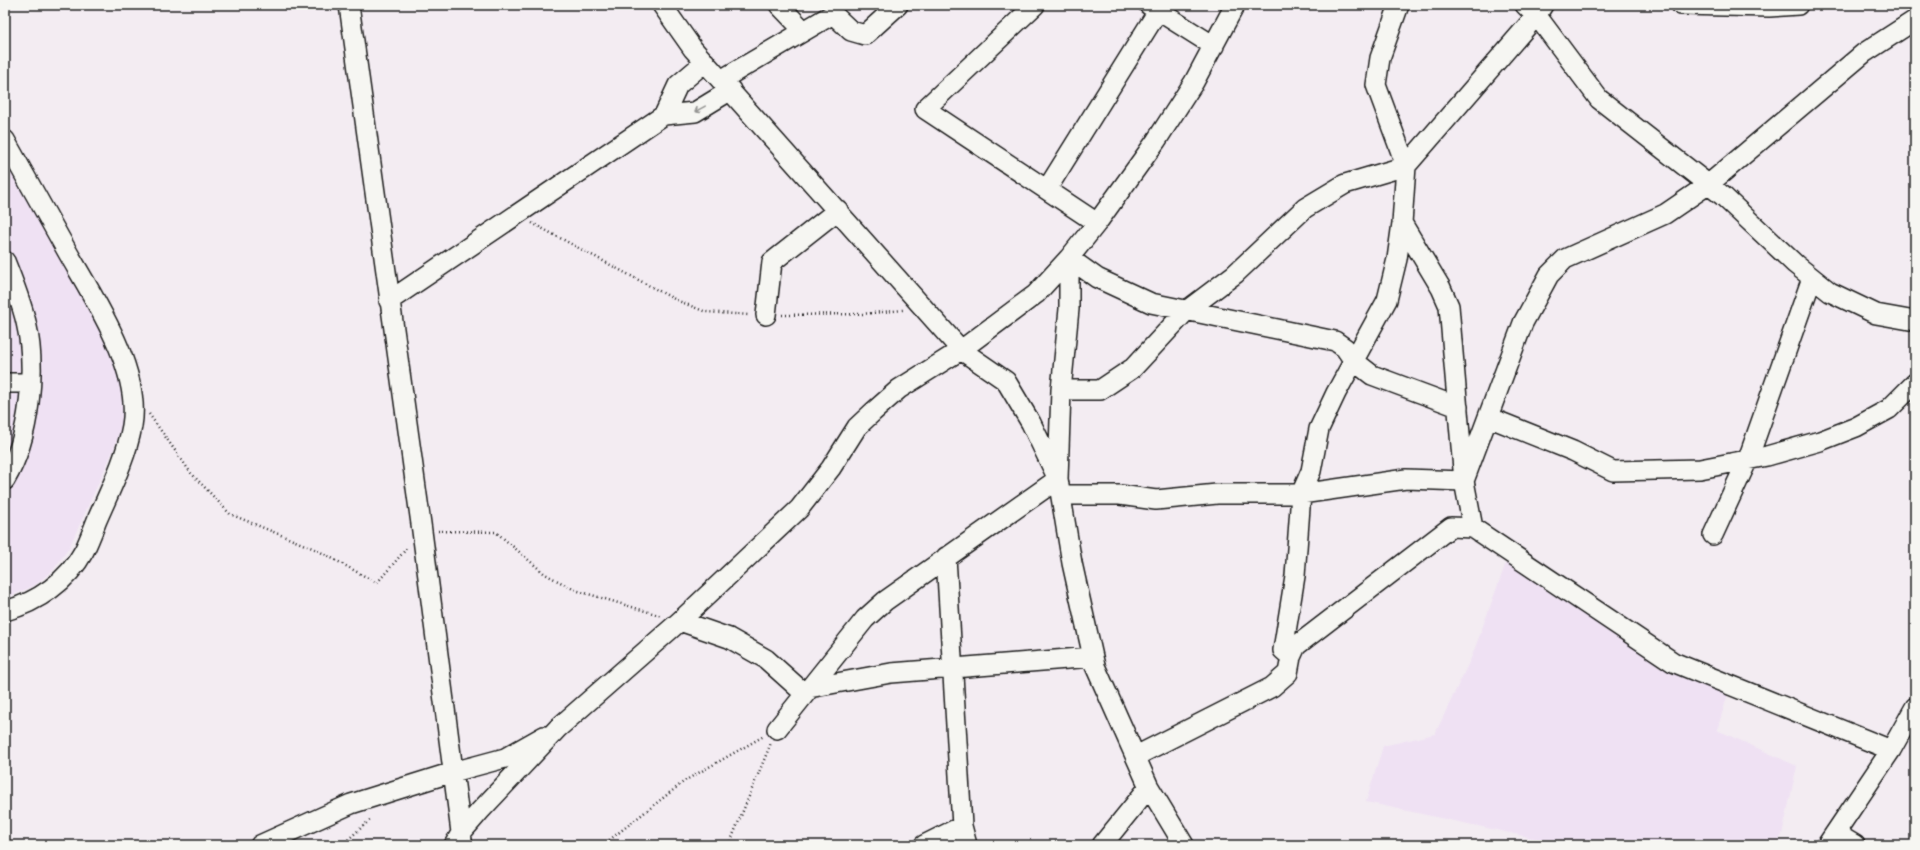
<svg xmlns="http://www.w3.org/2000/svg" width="1920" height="850" font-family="Mynerve,sans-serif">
<rect width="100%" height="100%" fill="#f3ecf2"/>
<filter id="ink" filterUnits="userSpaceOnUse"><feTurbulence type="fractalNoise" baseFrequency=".025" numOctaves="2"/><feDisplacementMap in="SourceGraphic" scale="8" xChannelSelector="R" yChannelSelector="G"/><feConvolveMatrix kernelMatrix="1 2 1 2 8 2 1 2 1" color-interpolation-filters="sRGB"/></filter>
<g filter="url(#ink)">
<path fill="#efe1f3" d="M5 161 91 311 111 354 119 377 123 399 122 424 113 451 69 548 54 569 34 586 5 598Z
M1507 560 1728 694 1717 730 1797 766 1782 835 1776 845H1566L1366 802 1383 746 1435 734 1472 656Z"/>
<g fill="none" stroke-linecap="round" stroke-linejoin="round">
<g stroke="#1c1c1c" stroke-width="22">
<path id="minor" d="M349 5 422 531 462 840
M662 5 693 49 961 350 1006 381 1031 423 1058 479 1072 563 1095 666 1149 787 1184 845
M779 5 804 31
M1035 5 925 109 1097 223
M1149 5 1214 46
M1525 5 1540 20 1599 99 1723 196 1795 264 1830 292 1876 314 1915 321
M1681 5 1769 7 1798 5
M721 80 833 14 851 31 865 35 898 5
M664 115 678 85 705 62
M5 140C26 177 46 214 67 251 94 299 142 370 132 426 126 459 110 490 97 520 93 530 89 541 84 551 68 581 38 602 5 611
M1047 189 1158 11
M1402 223 1441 288 1449 306 1464 481 1473 528
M1069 258 1097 278 1151 303 1335 341 1345 348 1354 361 1372 375 1458 407
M5 261C13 281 21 301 26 322 37 369 30 438 5 480
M389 301 664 115 695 112 731 90
M766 315 772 262 838 210
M5 383H30
M1061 390H1100L1133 368 1186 311 1235 274 1305 208 1345 184 1406 166 1536 16 1543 5
M1488 417 1573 451 1613 471 1700 469 1767 456 1820 441 1856 427 1889 409 1915 383
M1464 481 1523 323 1549 275 1565 259 1665 214 1709 184 1864 53 1915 20
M1061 495H1120L1156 500 1217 494H1301L1406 479 1464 481
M1713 535 1748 459 1812 278
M946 557 962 826 967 845
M680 621 729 638 766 659 805 694
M1291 657 1283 650 1295 576 1301 494 1311 471 1319 429 1336 393 1387 300 1397 259 1402 223 1406 166 1376 85 1380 58 1399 5
M809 688 891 673 1093 657
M777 729 865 619 885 601 1058 479 1061 390 1069 309V258
M1136 756 1272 687 1288 673 1291 657 1296 646 1451 527 1473 528 1673 662 1891 750
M1835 833 1855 845
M260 845 351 804 453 772 505 758 544 736
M454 845 461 833 480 811 558 728 680 621 799 509 831 468 857 427 873 412 899 389 961 350 1036 294 1069 258 1097 223 1156 141 1194 82 1235 5
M924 845 962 826
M1102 845 1149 787
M1827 845 1891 750 1915 707"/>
</g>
<path stroke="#1c1c1c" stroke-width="2.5" stroke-dasharray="1 3" stroke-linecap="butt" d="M532 223 676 300 706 312 749 315
M782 315 862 314 903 310
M149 414 191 473 230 514 317 550 377 583 407 548
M438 531 496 532 545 574 575 590 662 616
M342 845 370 820
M603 845 686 780 764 736
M729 845 771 743"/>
<use href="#minor" stroke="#f6f6f2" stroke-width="19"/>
</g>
<defs><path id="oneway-shaft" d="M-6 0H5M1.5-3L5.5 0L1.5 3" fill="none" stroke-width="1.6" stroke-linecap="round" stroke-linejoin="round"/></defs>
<use stroke="#949492" href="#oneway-shaft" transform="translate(700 109) rotate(151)"/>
</g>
<rect width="1920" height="850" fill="none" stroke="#f6f6f2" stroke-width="20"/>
<rect x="10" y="10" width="1900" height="830" fill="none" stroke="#1c1c1c" stroke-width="1.5" filter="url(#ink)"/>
</svg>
